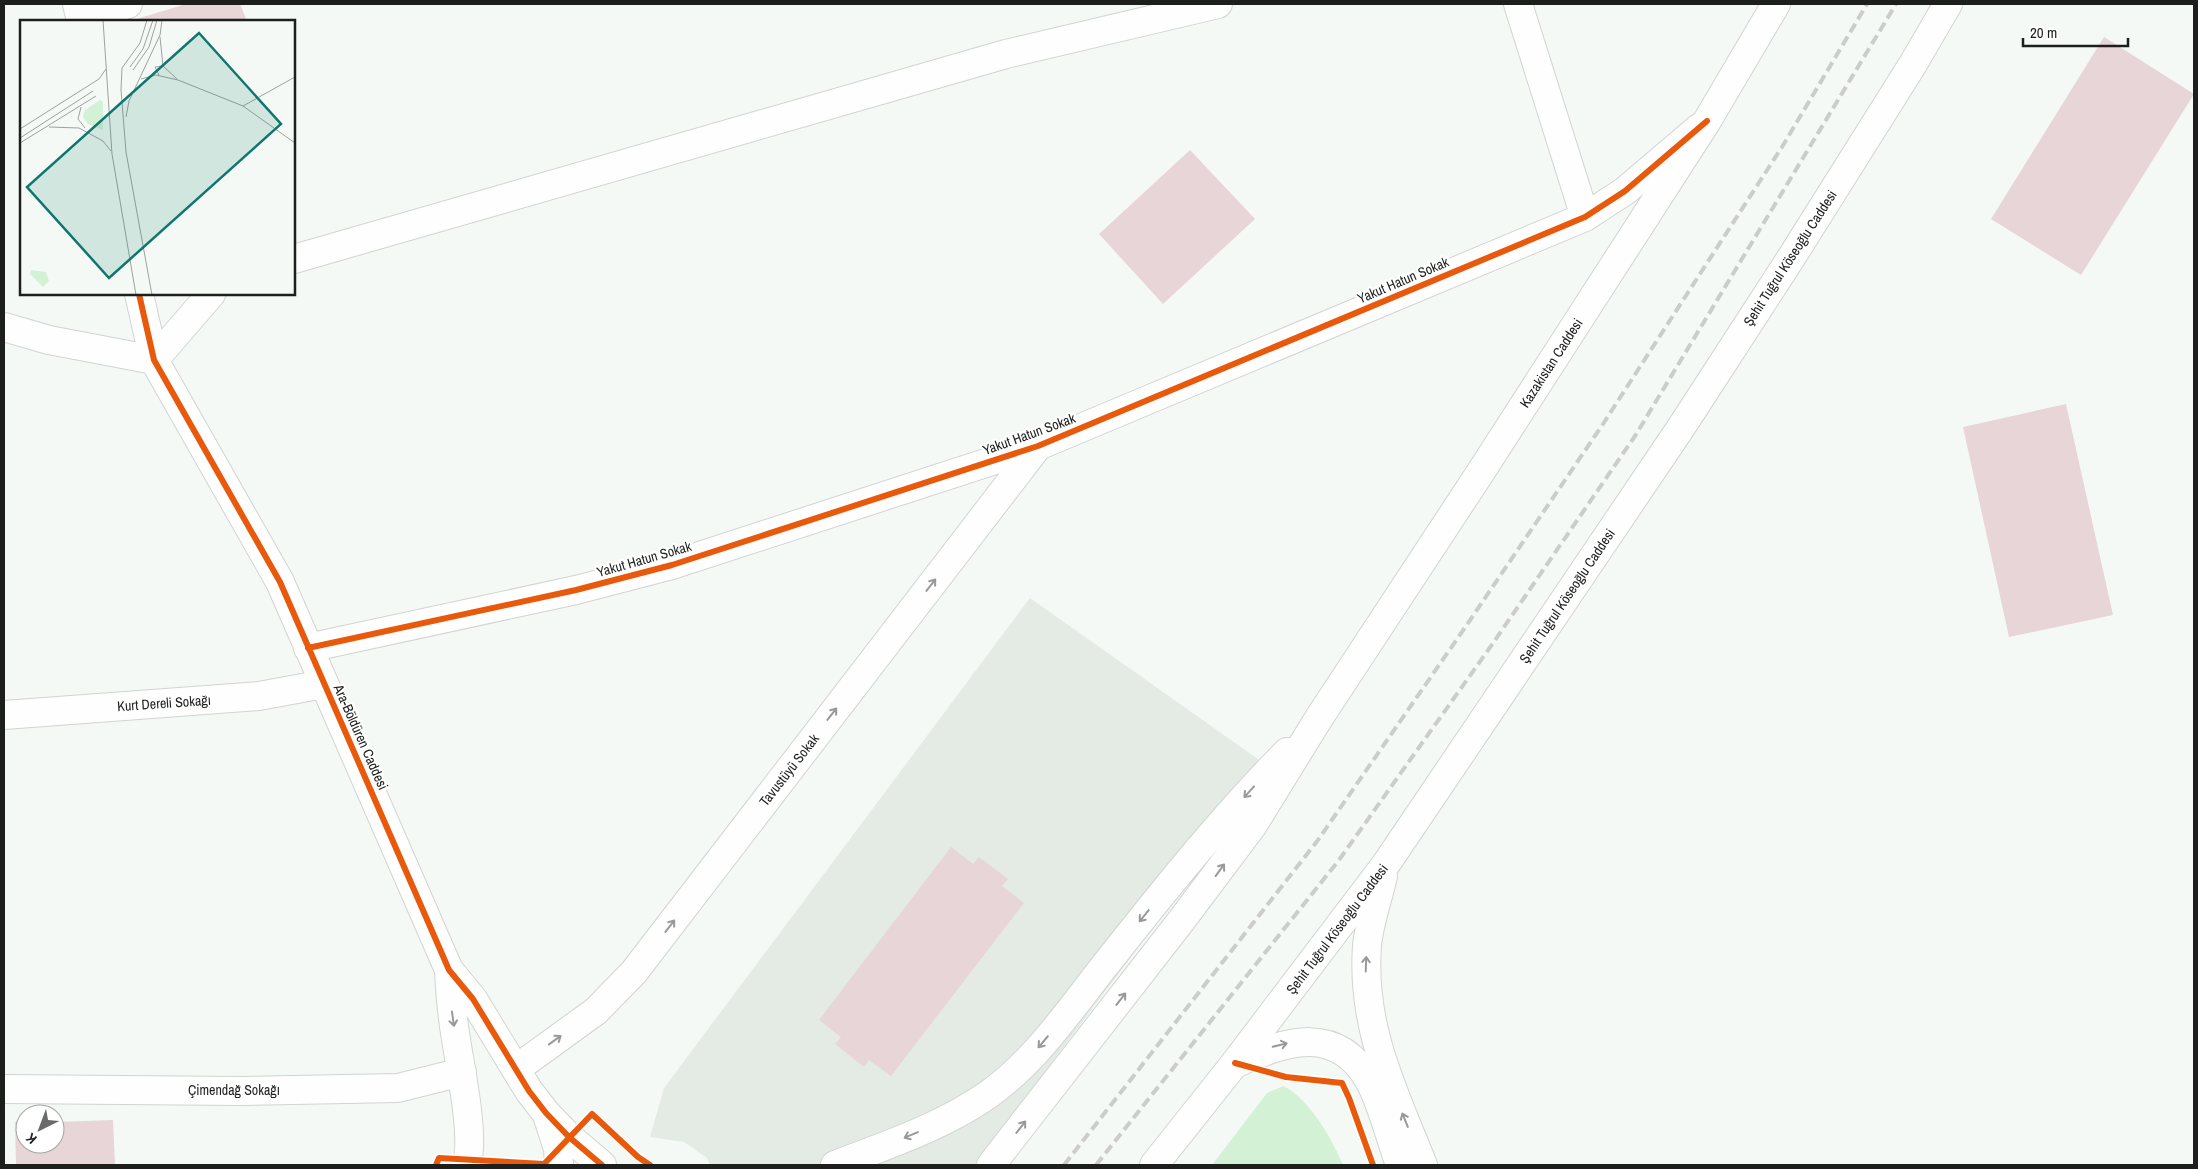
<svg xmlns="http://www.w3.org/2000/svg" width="2198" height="1169" font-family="'Archivo Narrow',sans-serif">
<rect width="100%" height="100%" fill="#f5f9f5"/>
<path fill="#e3ebe4" d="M1030 598 1272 769 975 1165H710L707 1158 684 1142 650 1137 664 1088Z"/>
<path fill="#d3f2d5" d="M1283 1086C1309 1098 1332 1139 1343 1165H1212L1267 1093Z"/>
<path fill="#e7d5d7" d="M186 4H240L247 21H130Z
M2104 37 2194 94 2081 275 1991 219Z
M1190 150 1255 219 1163 304 1099 234Z
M2066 404 2113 615 2009 637 1963 427Z
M951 847 973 864 979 857 1008 879 1002 886 1024 903 891 1076 869 1060 864 1067 835 1044 841 1037 819 1020Z
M113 1120 115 1165H16L15 1122H25V1144H55V1122Z"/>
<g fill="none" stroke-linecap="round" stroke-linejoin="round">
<g stroke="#d1d4d1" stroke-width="30">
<path id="street" d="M1518 4 1585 217
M80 18 128 4
M294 259 1006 54 1218 4
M154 360 211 294
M308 648 576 590 672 565 1038 446 1585 217 1625 191 1699 128
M4 715 259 696 324 684
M516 1069 596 1011 634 972 1038 446
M4 1089 240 1091 398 1088 462 1072"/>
</g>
<g stroke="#d1d4d1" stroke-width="30">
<path id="secondary" d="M77 4 81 21
M139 294 154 360 280 582 449 970 473 999 529 1091 546 1113 569 1137 602 1165
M4 327 49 340 154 360
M1383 876C1378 899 1369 923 1367 946 1361 1028 1394 1092 1423 1165
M449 970C450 993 452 1016 456 1039 460 1067 476 1141 466 1165
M1237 1063C1286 1040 1338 1024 1370 1082 1382 1104 1391 1141 1400 1165
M548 1118 558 1149 559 1165
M835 1165C887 1145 942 1127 989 1094 1038 1059 1073 1005 1110 959 1166 888 1223 817 1287 752
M991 1165 1181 921 1253 825 1319 718 1482 470 1707 121 1776 4
M1154 1165 1235 1063 1386 864 1682 426 1791 258 1913 64 1948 4"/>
</g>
<use href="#street" stroke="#fefefe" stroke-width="28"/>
<use href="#secondary" stroke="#fefefe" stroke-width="28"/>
<path stroke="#cbcccb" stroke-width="4" stroke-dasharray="10 5" stroke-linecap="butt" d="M1064 1165 1318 840 1464 629 1603 424 1782 147 1867 4
M1096 1165 1339 860 1491 646 1635 436 1896 4"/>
<g stroke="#fff" stroke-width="9">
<path id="cycleway" d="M139 294 154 360 280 582 449 970 473 999 529 1091 546 1113 569 1137 602 1165
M308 648 576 590 672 565 1038 446 1585 217 1625 191 1707 121
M1235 1063 1286 1077 1342 1083 1349 1098 1373 1165
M436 1165 439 1158 544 1164 592 1114 638 1157 650 1165"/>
</g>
<use href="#cycleway" stroke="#e8590c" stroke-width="6"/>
</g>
<defs><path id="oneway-shaft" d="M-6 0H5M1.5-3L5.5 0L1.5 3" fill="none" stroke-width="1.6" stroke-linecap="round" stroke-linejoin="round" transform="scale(1.25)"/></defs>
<g stroke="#989a98">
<use href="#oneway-shaft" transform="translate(931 585) rotate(-52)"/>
<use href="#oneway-shaft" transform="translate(832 714) rotate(-52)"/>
<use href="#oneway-shaft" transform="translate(1249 792) rotate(132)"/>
<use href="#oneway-shaft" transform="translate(1220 870) rotate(-54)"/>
<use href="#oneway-shaft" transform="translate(1144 916) rotate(129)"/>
<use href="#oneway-shaft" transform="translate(670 926) rotate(-52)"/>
<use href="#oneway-shaft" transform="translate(1366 964) rotate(-88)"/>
<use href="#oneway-shaft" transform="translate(1121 999) rotate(-52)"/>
<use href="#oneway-shaft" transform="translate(453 1019) rotate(82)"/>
<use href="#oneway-shaft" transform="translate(555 1040) rotate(-36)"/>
<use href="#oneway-shaft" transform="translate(1043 1042) rotate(130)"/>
<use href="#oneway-shaft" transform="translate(1280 1045) rotate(-14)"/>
<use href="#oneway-shaft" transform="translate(1405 1120) rotate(-112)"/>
<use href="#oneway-shaft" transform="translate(1021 1127) rotate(-52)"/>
<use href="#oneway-shaft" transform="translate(911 1135) rotate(157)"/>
</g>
<g text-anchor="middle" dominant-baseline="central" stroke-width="4.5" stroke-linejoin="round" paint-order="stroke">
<g font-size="14" fill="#1c1f1c" stroke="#fff">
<text transform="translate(1790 258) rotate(-57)">Şehit Tuğrul Köseoğlu Caddesi</text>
<text transform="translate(1403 280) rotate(-23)">Yakut Hatun Sokak</text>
<text transform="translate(1551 363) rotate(-57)">Kazakistan Caddesi</text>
<text transform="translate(1029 434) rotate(-20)">Yakut Hatun Sokak</text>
<text transform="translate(644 559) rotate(-16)">Yakut Hatun Sokak</text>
<text transform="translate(1567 596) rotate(-56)">Şehit Tuğrul Köseoğlu Caddesi</text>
<text transform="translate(164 703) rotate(-4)">Kurt Dereli Sokağı</text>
<text transform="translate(361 737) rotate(66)">Ara-Böldüren Caddesi</text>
<text transform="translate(789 770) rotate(-52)">Tavustüyü Sokak</text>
<text transform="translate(1337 929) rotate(-53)">Şehit Tuğrul Köseoğlu Caddesi</text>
<text x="234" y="1090">Çimendağ Sokağı</text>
</g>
</g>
<g transform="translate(20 20)">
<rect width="275" height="275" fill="#f5f9f5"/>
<path d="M80 80 83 82V110L68 104 63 97 65 90ZM11 250 26 252 29 261 23 267 10 254Z" fill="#d3f2d5"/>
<path fill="none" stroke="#9ea29e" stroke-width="1" d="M83 0 92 134 116 275M127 0 120 23 102 48 101 70 106 132 132 275M140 17 143 46 157 59M110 47 123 29 133 0M113 50 129 27 137 0M139 55 135 47 143 46M121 59 136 55 158 60 223 86 275 123M223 86 275 57M61 87 58 99 65 108M106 97 109 81 140 15 142 0M29 107 59 108 83 121 91 131M0 109 79 59 86 49M0 118 73 71M0 123 76 76"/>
<path fill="#0f766e" fill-opacity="0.15" stroke="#0f766e" stroke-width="2.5" d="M179 13 261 104 89 258 7 167Z"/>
<rect width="275" height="275" fill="none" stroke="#1c1f1c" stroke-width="2.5"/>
</g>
<rect width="2198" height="1169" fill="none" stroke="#1c1f1c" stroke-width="10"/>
<g transform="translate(40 1129) rotate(222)"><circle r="24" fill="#ffffff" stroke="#a4a5a4"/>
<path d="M0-4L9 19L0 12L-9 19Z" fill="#686b68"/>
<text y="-8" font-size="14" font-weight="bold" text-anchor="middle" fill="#1c1f1c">K</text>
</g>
<path d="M2023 38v8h105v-8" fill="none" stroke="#1c1f1c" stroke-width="2.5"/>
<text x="2030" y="38" font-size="15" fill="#1c1f1c" stroke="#ffffff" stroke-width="4" paint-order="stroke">20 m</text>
</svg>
